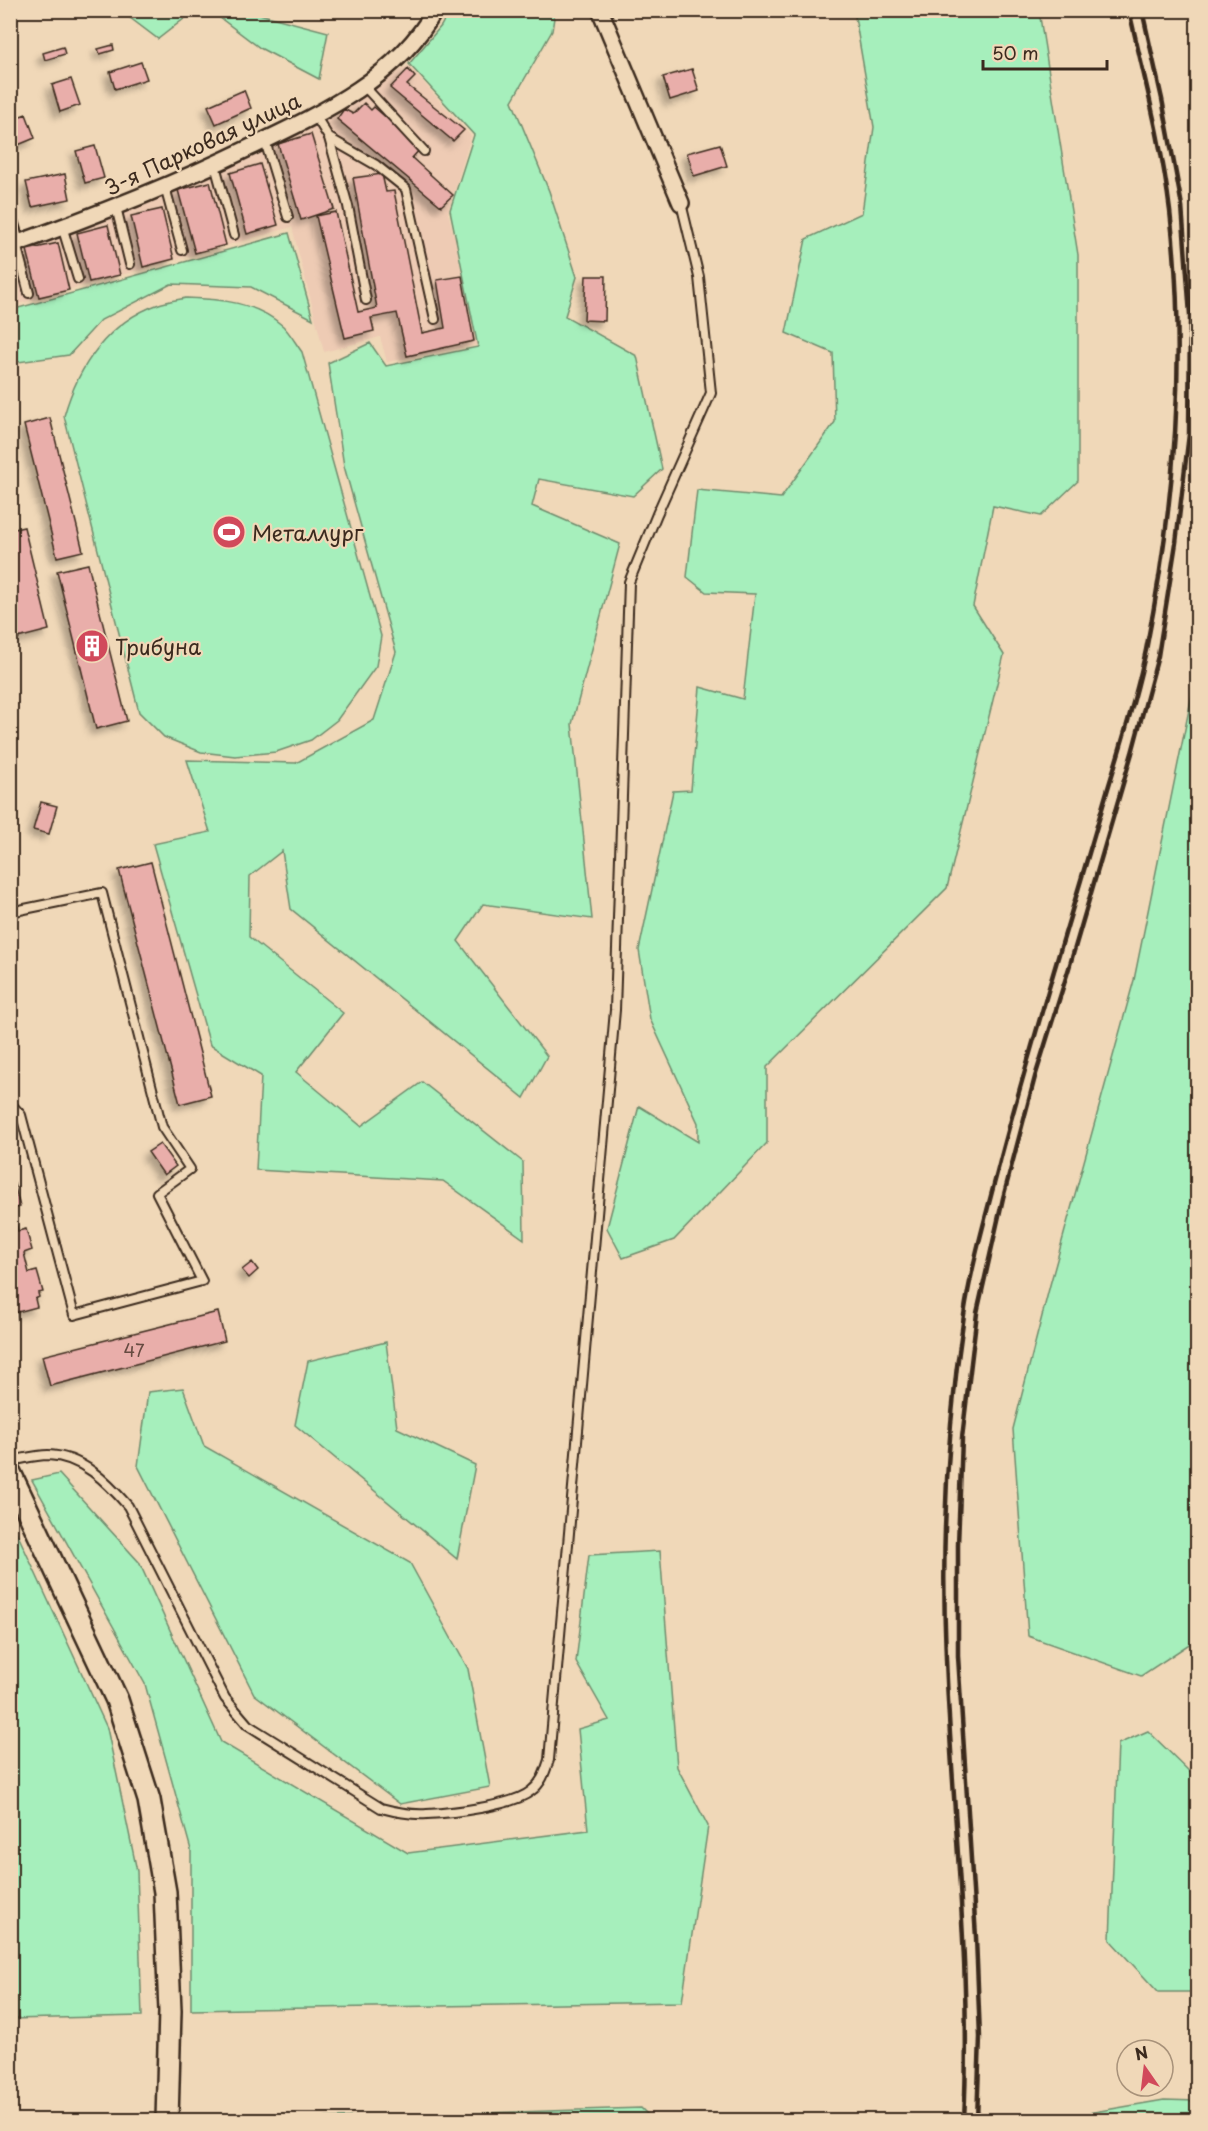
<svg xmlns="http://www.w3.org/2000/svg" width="1208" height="2131" font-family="'Playpen Sans',sans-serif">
<defs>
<filter id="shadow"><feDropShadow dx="-5.5" dy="5.5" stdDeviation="3" flood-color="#0004"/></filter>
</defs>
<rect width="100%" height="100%" fill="#f0d8b8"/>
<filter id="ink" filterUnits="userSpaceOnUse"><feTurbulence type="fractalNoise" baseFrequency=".0167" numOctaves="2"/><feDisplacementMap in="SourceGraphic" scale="12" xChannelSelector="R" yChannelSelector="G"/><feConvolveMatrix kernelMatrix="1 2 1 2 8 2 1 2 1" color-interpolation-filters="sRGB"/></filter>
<g filter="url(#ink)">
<path fill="#eecbb4" d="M408 65 471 136 448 213 455 238 477 345 387 362 380 337 324 352 292 227 11 306V252L164 195 328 119Z"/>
<path fill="#a6efbc" stroke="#708c6d" stroke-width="1.5" d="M121 11H194L158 39Z
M211 11H248L328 32 319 79 260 48Z
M449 11H555L552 31 512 101 549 191 577 277 565 316 637 356 662 469 633 496 539 479 532 506 620 544 572 724 592 919 483 904 458 941 547 1056 524 1098 291 909 282 851 250 876 249 937 343 1013 296 1072 361 1126 422 1082 523 1162 524 1239 443 1181 256 1170 261 1076 210 1045 153 844 210 832 187 760 296 763 374 720 396 652 344 466 328 363 370 343 386 366 478 347 450 210 474 135 409 64 441 26Z
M854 11H1039L1078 255V481L1041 516 993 506 973 606 1004 655 947 888 767 1067V1143L674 1240 623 1258 607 1228 639 1106 698 1142V1123L650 1019 639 950 673 791 691 790 700 687 743 699 755 594 706 592 687 577 697 490 781 498 835 422 833 353 786 333 806 239 862 213 874 127Z
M289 233 313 319 251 287 171 284 101 320 69 355 11 363V310Z
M186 298C221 299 256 302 283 326 290 333 296 344 302 352L381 636 376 666 337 720 311 740 276 752 235 756 201 752 164 737 139 712 64 416C78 366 108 322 159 304 168 301 177 300 186 298Z
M1197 670V1639L1141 1676 1028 1636 1013 1429 1050 1285 1134 980Z
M386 1342 397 1428 475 1465 457 1559 295 1425 308 1361Z
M183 1388 204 1446 410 1563 468 1669 490 1787 400 1804 254 1694 138 1466 148 1392Z
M59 1474 139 1562 221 1742 408 1853 588 1830 578 1729 609 1720 576 1662 589 1555 660 1551 677 1767 708 1826 682 2002 191 2010V1850L145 1684 32 1480Z
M11 1520 107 1728 137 1871 142 2016 11 2019Z
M1148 1731 1197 1779V1992H1158L1110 1940 1118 1744Z
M1164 2100 1197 2101V2120H1047Z
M641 2108 653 2120H276Z"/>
<path fill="#e9aeaa" stroke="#3b2a1e" stroke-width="1.5" filter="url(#shadow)" d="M113 45 114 50 100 54 98 49Z
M63 47 65 54 45 60 43 53Z
M141 62 147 79 115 89 110 72Z
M408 69 415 77 407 85 464 130 453 141 390 88Z
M692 69 699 91 670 100 663 77Z
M71 79 80 105 60 112 52 85Z
M244 90 251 108 216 124 208 106Z
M364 103 371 110 374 107 421 148 412 158 453 195 441 206 337 119 344 109 353 114Z
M26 114 35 138 18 145 10 126V120Z
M311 134 334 209 301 220 278 144Z
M720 144 727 166 694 176 687 153Z
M95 146 104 178 85 183 76 151Z
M260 164 278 225 247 234 230 173Z
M65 174 70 199 32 207 26 182Z
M382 174 386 192 394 191 422 333 445 328 437 280 462 276 474 341 407 356 397 313 371 318 374 331 345 338 316 216 336 212 358 312 377 308 353 178Z
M210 182 226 245 195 253 178 190Z
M162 209 174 259 143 267 131 216Z
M108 225 120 275 89 282 77 233Z
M58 243 69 290 39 297 27 250Z
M586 276H606L605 321 584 320Z
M50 418 83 551 57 557 24 425Z
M24 527 49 630 10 640V530Z
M88 564 127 721 96 729 57 571Z
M41 802 57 806 49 834 33 830Z
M151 862 211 1096 180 1104 119 870Z
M160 1144 176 1166 164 1175 148 1152Z
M13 1180 20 1207 13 1209 18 1231 26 1229 32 1250 24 1253 29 1273 37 1271 43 1292 38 1293 39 1297 35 1299 37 1307 10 1314V1181Z
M252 1262 258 1270 249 1278 242 1270Z
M218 1312 225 1341 50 1386 42 1356Z"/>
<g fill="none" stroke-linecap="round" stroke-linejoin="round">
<g stroke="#3b2a1e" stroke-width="12">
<path id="service" d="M364 86 424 151
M315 115 329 138 348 206 366 300
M329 138 376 165 406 189 435 319
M265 141 288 217
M215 165 234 235
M165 187 182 250
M116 207 130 264
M62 226 78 279
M16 244 29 293
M10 912 102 893 162 1127 190 1169 157 1193 202 1281 74 1315 21 1115 10 1103
M10 1461C22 1459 36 1455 48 1455 82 1456 107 1482 128 1506L225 1698 248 1725 381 1808C396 1812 412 1815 427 1814 451 1813 513 1806 531 1791 542 1783 545 1772 549 1760L615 1010 629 582 657 514 711 393 699 277 681 203"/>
</g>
<g stroke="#3b2a1e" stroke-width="20">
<path id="minor" d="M600 10 681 203
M10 224 16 244
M10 246C92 217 173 185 251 147 320 114 397 79 435 10"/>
</g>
<g stroke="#3b2a1e" stroke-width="26">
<path id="secondary" d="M10 1473 117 1700 149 1800 165 1892 170 2011 167 2120"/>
</g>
<path stroke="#3b2a1e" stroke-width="3" stroke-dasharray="6 4.5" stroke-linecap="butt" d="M10 1439 15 1449"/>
<use href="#service" stroke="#f0d8b8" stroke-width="8"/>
<use href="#minor" stroke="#f0d8b8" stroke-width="15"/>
<use href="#secondary" stroke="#f0d8b8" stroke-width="21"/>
<path stroke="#3b2a1e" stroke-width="4.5" d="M964 2120C972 1965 952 1813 946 1658 941 1544 947 1427 964 1315 972 1262 988 1209 1001 1157 1033 1036 1071 916 1106 795 1120 748 1136 699 1146 650 1175 505 1187 358 1170 211 1162 144 1144 77 1129 10
M977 2120 980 2037 976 1937 958 1656V1545L962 1438 977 1313 1003 1198 1035 1077 1069 968 1132 753 1158 656 1176 543 1189 434 1190 315 1182 206 1162 99 1142 10"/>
</g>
</g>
<defs>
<g id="stadium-disc" transform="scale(1.725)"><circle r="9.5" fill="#d1495b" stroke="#f0d8b8"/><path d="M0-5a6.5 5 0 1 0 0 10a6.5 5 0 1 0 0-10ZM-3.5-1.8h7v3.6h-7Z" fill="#fff"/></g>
<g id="building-disc" transform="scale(1.725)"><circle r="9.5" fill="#d1495b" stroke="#f0d8b8"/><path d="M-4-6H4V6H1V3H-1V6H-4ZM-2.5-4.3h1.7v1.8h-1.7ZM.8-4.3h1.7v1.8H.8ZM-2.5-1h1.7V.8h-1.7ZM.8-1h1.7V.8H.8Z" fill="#fff"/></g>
</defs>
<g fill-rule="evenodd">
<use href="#stadium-disc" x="229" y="532"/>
<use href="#building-disc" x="92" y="646"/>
</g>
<g text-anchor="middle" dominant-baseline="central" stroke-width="4.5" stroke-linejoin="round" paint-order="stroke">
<g font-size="18" fill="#664b41">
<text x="134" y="1349">47</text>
</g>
<g font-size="21" fill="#3b2a1e" stroke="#f0d8b8">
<text transform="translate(202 143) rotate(-25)">3-я Парковая улица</text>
</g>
<g font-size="21" fill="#3b2a1e" stroke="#f0d8b8" text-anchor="start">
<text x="252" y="532">Металлург</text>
<text x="115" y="646">Трибуна</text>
</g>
</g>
<rect width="1208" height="2131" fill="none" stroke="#f0d8b8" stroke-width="36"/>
<rect x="18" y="18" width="1172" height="2095" fill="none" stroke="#3b2a1e" stroke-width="2" filter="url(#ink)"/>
<g transform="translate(1145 2068) rotate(346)"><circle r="28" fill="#f0d8b8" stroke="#a8927a" stroke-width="1.5"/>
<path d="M0-4.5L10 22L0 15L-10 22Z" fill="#d1495b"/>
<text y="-9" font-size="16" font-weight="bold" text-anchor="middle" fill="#3b2a1e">N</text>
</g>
<path d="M983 60v9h124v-9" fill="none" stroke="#3b2a1e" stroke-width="3"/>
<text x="992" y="60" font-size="18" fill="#3b2a1e" stroke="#f0d8b8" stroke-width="4.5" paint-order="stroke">50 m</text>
</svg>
